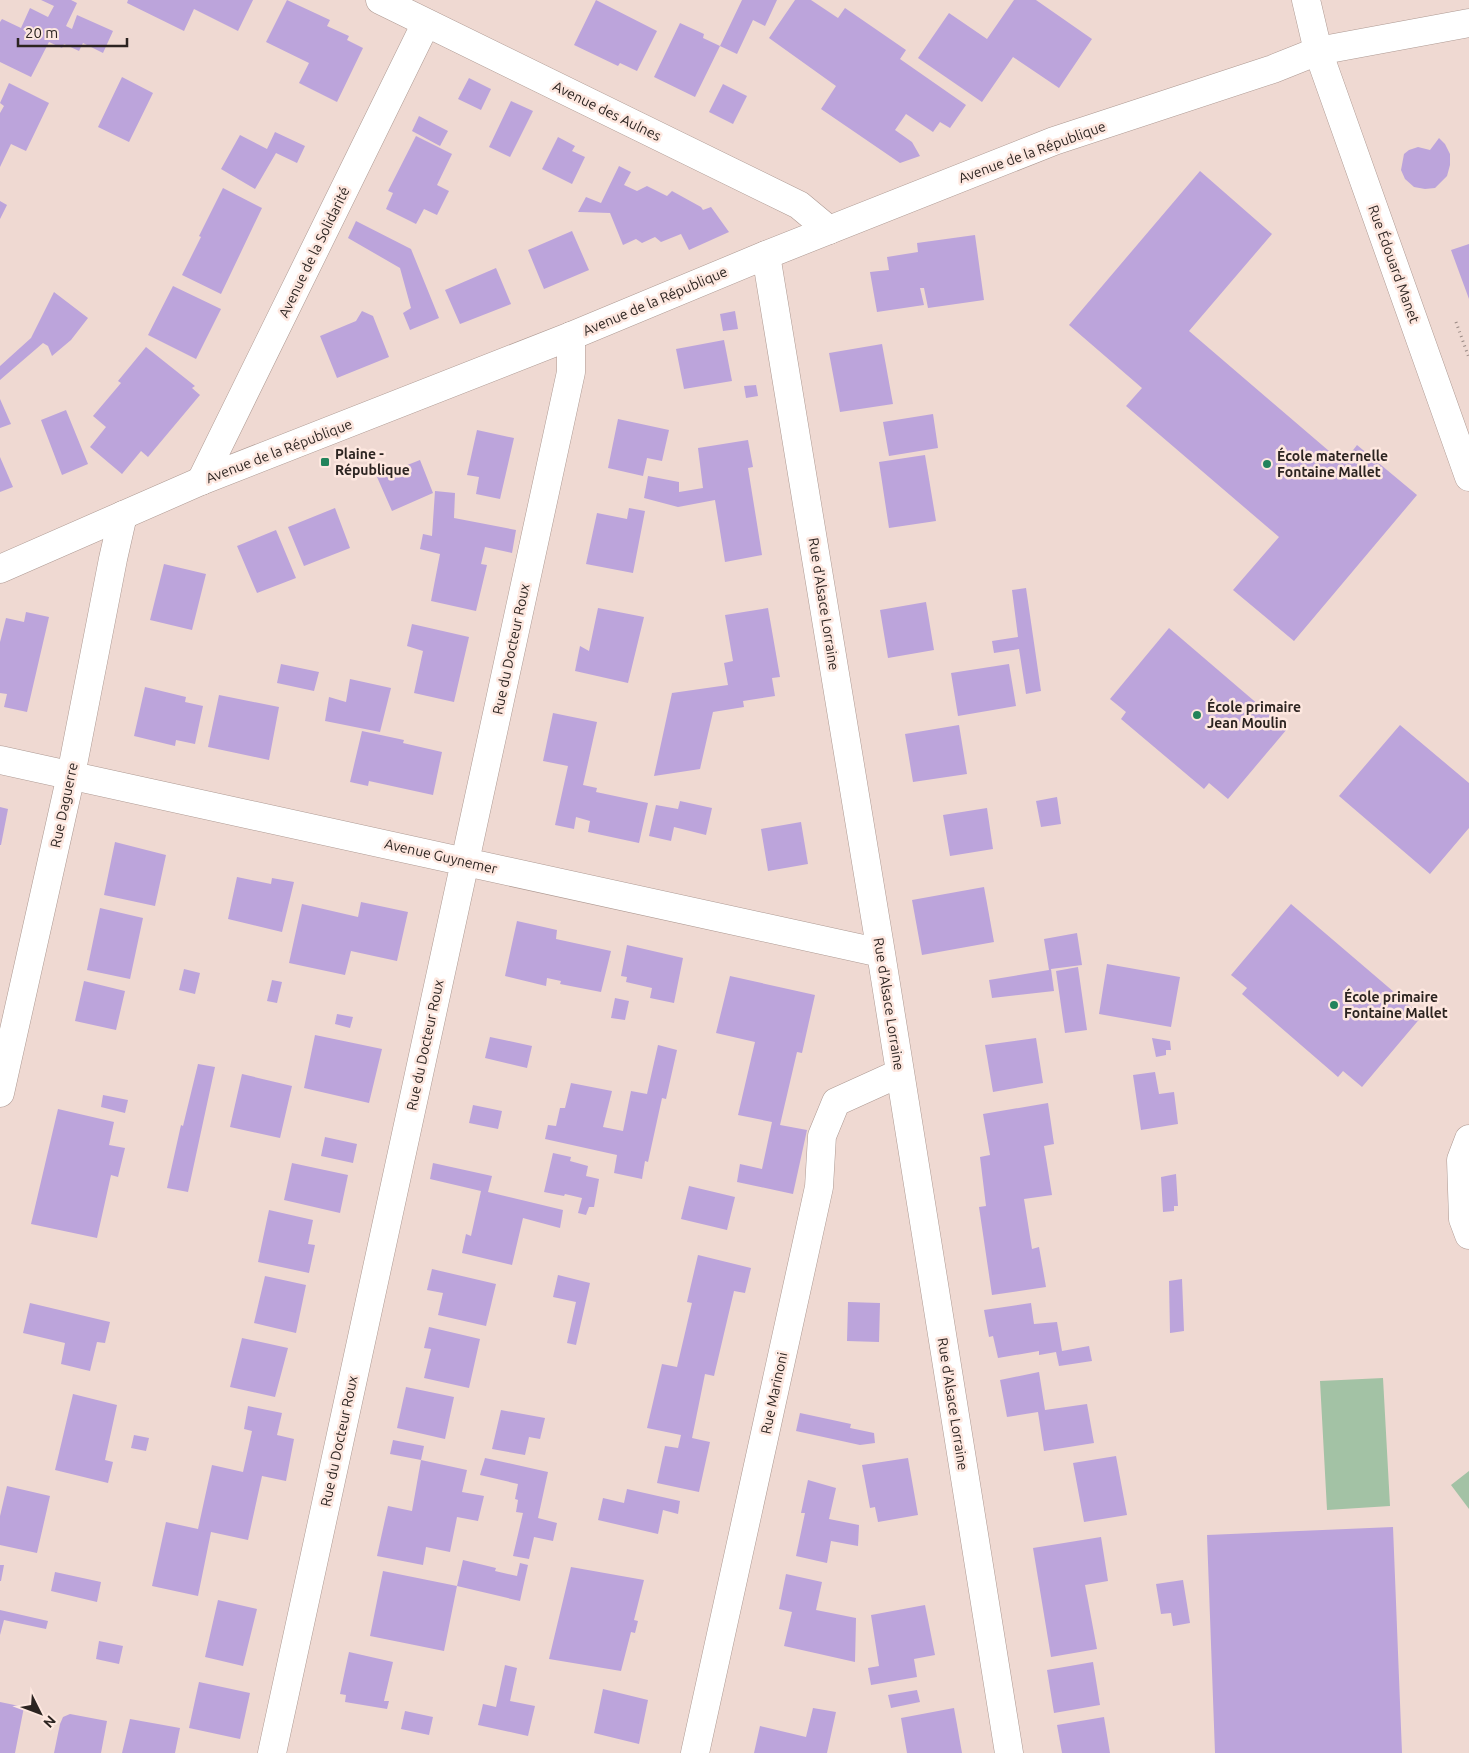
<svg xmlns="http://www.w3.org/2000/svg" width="1469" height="1753" font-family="Ubuntu,sans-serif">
<rect width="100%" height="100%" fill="#efd9d2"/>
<path fill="#a3c2a5" d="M1383 1378 1390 1506 1327 1510 1320 1381Z
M1469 1471V1509L1451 1485Z"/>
<path fill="#bca4db" d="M41 0H71L77 3 66 26 72 29 77 15 113 31 103 53 83 43 79 51 64 44 62 48 49 42 31 77 0 62V22L2 19 21 28 30 8 48 17 54 6Z
M128 0H253L238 31 194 9 184 31 127 3Z
M287 0 330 20 327 26 349 36 347 40 363 48 337 102 299 83 309 63 266 42Z
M596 0 657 31 637 71 620 63 618 66 574 45Z
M742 0H777L765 26 753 20 737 54 720 46 695 97 654 77 680 23 704 34 703 38 720 46Z
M795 0H811L838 18 845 8 906 50 900 59 966 105 950 128 940 122 933 132 906 114 895 130 912 142 920 156 900 163 821 109 836 86 769 38Z
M1014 0H1036L1092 39 1059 88 1013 57 982 102 918 58 949 13 987 39Z
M122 77 153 93 129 142 98 127Z
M469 78 491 89 481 110 458 99Z
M9 83 49 103 26 151 11 144 0 167V113L4 106 0 103Z
M723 84 747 96 733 124 709 112Z
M511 101 533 111 510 157 489 147Z
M419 116 448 131 440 146 412 131Z
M275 132 305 146 297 163 276 153 255 189 221 169 240 135 267 149Z
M416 136 452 154 437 185 449 191 437 215 424 209 416 224 386 209 393 193 388 191Z
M558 137 575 146 572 151 585 157 572 184 542 169Z
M1439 138 1445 144 1450 154V165L1447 176 1435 188 1425 189 1414 187 1405 179 1401 170 1404 154 1409 150 1418 147 1430 150Z
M619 166 631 172 624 185 637 191 647 186 667 196 672 191 701 207 703 210 711 207 729 232 689 250 681 234 661 242 655 237 642 243 636 239 623 245 610 213 578 212 586 197 601 203Z
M1200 171 1272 234 1189 331 1343 463 1357 445 1417 495 1294 641 1233 590 1279 537 1126 406 1142 388 1069 325Z
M223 188 262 208 221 294 182 275 201 237 199 236Z
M0 201 7 205 0 219Z
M356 221 411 249 439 318 410 330 403 313 411 308 400 268 348 238Z
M572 231 589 270 544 289 528 250Z
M975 235 984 300 928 308 924 288H920L924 305 877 312 870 272 889 270 887 257 918 252 917 243Z
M1469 244V299L1451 250Z
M496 268 511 304 460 324 445 290Z
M173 286 221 309 196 359 148 335Z
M54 292 88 318 71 340 52 356 48 346 43 343 0 380V366L31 338Z
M362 311 373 316 389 357 337 378 320 336 356 321Z
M735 311 738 329 723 331 720 314Z
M724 340 732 381 684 389 676 349Z
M882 344 893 404 840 412 829 353Z
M146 347 195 386 192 388 200 395 148 457 141 451 122 474 90 447 106 427 93 416 121 383 118 381Z
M756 385 758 396 746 398 744 386Z
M0 399 11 424 0 428Z
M66 410 88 464 62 475 41 420Z
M933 414 938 448 889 456 883 422Z
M618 419 669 430 662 461 647 458 643 476 608 468Z
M477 430 514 438 500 499 476 494 479 477 467 475Z
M748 440 753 467 748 468 762 555 725 562 715 500 678 507 644 498 648 476 679 482V492L703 488 698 448Z
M925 455 936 521 889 528 879 462Z
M0 457 13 487 0 492Z
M420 460 433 493 392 511 377 477Z
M435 491 455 493 454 518 516 530 512 553 485 547 481 564 487 565 476 611 431 601 440 554 420 549 423 534 432 536Z
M335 508 350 548 304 566 288 527Z
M629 508 645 511 633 573 586 564 597 513 627 519Z
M276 530 296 578 257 593 237 546Z
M164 564 206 574 192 630 150 620Z
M1026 588 1041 691 1026 694 1019 649 994 653 992 641 1018 637 1012 590Z
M926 602 934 650 888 658 880 610Z
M598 608 644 617 628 683 575 671 580 646 589 651Z
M768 608 780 677 772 678 775 696 743 701 744 707 713 712 700 769 654 776 672 693 728 685 724 663 733 661 725 615Z
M26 612 49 617 27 712 4 707 7 694 0 693V642L6 618 24 622Z
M412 624 469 637 454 702 414 693 423 651 407 646Z
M1169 628 1287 729 1228 799 1209 783 1204 789 1121 719 1126 712 1110 699Z
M281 664 319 672 314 691 277 683Z
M1009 664 1016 706 958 716 951 673Z
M350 679 391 688 380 732 325 721 329 697 346 702Z
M145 687 186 697 185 702 203 706 195 744 176 740 175 746 134 736Z
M219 695 279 707 269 760 208 747Z
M553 713 597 722 583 785 597 788 596 792 648 803 639 843 588 832 590 821 576 817 574 829 555 825 568 766 543 761Z
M959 725 967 774 913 782 905 734Z
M1400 725 1469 783V828L1430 874 1339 796Z
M362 731 404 740 403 743 442 752 433 795 369 781 368 786 350 782Z
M1057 797 1061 824 1041 827 1036 801Z
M680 801 712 808 706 835 674 827 671 841 649 836 656 805 678 809Z
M0 807 8 809 1 845H0Z
M987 808 993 849 950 856 943 815Z
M801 822 808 864 768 871 761 829Z
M115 842 166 855 155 906 104 895Z
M237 877 271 884 272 878 294 882 282 932 228 919Z
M984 887 994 942 922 955 912 900Z
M361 902 408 912 397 961 351 951 345 975 289 963 302 904 358 917Z
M1291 904 1422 1016 1362 1087 1343 1071 1338 1077 1242 994 1247 988 1231 975Z
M100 908 143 918 130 979 87 970Z
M517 921 557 930 556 939 611 951 601 992 560 984 561 981 547 978 546 986 505 976Z
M1077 933 1082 965 1051 969 1054 991 992 998 989 980 1049 970 1044 939Z
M627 945 683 958 674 1003 650 998 652 988 626 982 627 977 621 976Z
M1107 964 1180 977 1171 1027 1099 1014Z
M1078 967 1087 1030 1065 1033 1056 971Z
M184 969 200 973 195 994 179 990Z
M730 976 815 995 802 1053 797 1052 780 1125 807 1130 793 1194 737 1182 740 1164 762 1169 772 1122 738 1115 755 1042 716 1033Z
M272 980 282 982 277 1003 267 1001Z
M84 981 125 991 116 1030 75 1021Z
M615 998 629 1001 625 1020 611 1018Z
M337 1014 353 1017 350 1028 335 1024Z
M315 1035 382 1049 369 1103 304 1088Z
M490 1037 532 1046 527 1068 485 1058Z
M1036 1038 1043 1083 993 1092 985 1045Z
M1152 1038 1170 1041 1171 1050H1166V1055L1156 1057Z
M658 1045 677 1050 666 1099 662 1098 648 1162 645 1161 642 1179 614 1173 617 1155 545 1139 548 1125 556 1126 560 1108H565L571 1083 612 1091 603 1127 623 1131 631 1091 647 1094Z
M198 1064 215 1067 188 1192 167 1188 181 1125 183 1126Z
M1155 1072 1159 1094 1174 1092 1178 1124 1141 1130 1133 1075Z
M242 1074 292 1086 280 1138 230 1127Z
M103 1095 128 1100 125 1113 101 1107Z
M1048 1103 1054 1144 1044 1146 1052 1195 1024 1199 1032 1249 1039 1247 1046 1287 992 1295 979 1207 986 1206 980 1157 990 1155 983 1114Z
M473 1105 502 1111 498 1129 469 1123Z
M58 1109 114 1122 109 1145 125 1148 118 1177 111 1175 97 1238 31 1224Z
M325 1137 357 1144 353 1163 321 1156Z
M553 1153 571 1157 570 1161 588 1166 586 1176 599 1179 594 1207H589L586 1215 578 1213 582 1198 565 1194 564 1196 544 1192Z
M292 1163 348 1175 340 1213 284 1200Z
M433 1163 492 1176 488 1192 563 1210 560 1228 523 1218 512 1265 462 1253 466 1234 471 1236 481 1191 430 1179Z
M1176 1174 1178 1206H1174V1211L1163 1212 1161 1177Z
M689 1186 735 1197 727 1230 681 1219Z
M269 1210 313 1220 308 1244 315 1245 309 1273 258 1262Z
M698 1255 751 1268 745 1293 734 1291 714 1376 705 1374 692 1438 710 1442 699 1492 657 1483 665 1446 678 1448 681 1435 647 1428 662 1364 677 1367 692 1303 687 1302Z
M432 1269 496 1284 486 1326 438 1315 443 1293 427 1290Z
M558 1275 590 1283 576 1345 567 1343 576 1302 553 1297Z
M265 1276 306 1285 296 1333 254 1323Z
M1182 1279 1184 1331 1170 1333 1169 1281Z
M848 1302 880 1303 879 1342 847 1341Z
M30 1303 110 1322 105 1343 97 1342 90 1371 61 1364 65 1343 23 1333Z
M1031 1303 1034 1324 1057 1322 1062 1351 1089 1346 1092 1361 1059 1366 1056 1352 1039 1355V1351L998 1358 993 1336 989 1337 984 1310Z
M429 1327 480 1339 469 1388 424 1378 431 1349 424 1348Z
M242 1338 288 1348 275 1397 230 1387Z
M1039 1372 1045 1410 1087 1404 1094 1443 1044 1451 1038 1412 1007 1417 1000 1380Z
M406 1387 454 1397 445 1439 397 1428Z
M73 1394 117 1405 105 1460 113 1462 108 1483 55 1470Z
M248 1406 282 1413 277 1435 294 1439 286 1481 262 1476 248 1540 211 1532 198 1596 152 1586 166 1522 198 1529 212 1465 243 1472 252 1431 244 1429Z
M501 1410 545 1418 540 1439 529 1437 525 1455 492 1449Z
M800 1413 851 1424 850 1428 874 1433 875 1443 860 1445 796 1431Z
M134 1435 149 1438 146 1451 131 1448Z
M393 1440 424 1446 421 1460 390 1454Z
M1116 1456 1127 1515 1084 1522 1073 1463Z
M485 1458 548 1472 538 1518 557 1523 553 1541 534 1537 529 1559 513 1556 523 1513 516 1512 518 1500 515 1499 518 1484 480 1475Z
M908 1458 918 1515 878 1522 875 1507 870 1508 862 1465Z
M421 1460 467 1470 462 1492 484 1496 478 1521 457 1517 450 1552 426 1547 423 1565 377 1556 388 1506 412 1511Z
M808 1480 836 1488 829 1519 859 1525 858 1546 831 1541 827 1563 796 1556 805 1513H801Z
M7 1486 50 1496 37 1553 0 1545V1516Z
M627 1489 680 1501 678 1514 663 1510 658 1534 598 1520 603 1498 624 1503Z
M1393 1527 1402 1753H1215L1207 1535Z
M1101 1537 1108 1581 1085 1585 1097 1649 1051 1657 1033 1548Z
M463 1560 496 1568 495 1571 517 1576 520 1563 528 1565 520 1601 457 1586Z
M0 1565H4L1 1581H0Z
M571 1567 644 1580 634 1620 638 1621 635 1633 631 1632 621 1671 549 1659Z
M383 1571 457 1586 444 1651 370 1636Z
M55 1572 101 1582 97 1602 51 1591Z
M786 1574 822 1582 816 1610 856 1618 855 1662 784 1646 792 1612 779 1609Z
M1183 1580 1190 1623 1173 1626 1171 1613 1161 1614 1156 1584Z
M218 1600 257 1609 243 1666 205 1657Z
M925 1605 935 1655 914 1659 917 1677 871 1685 868 1668 879 1666 871 1615Z
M0 1610 48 1621 46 1629 4 1620 0 1635Z
M99 1641 123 1646 119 1664 96 1659Z
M349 1652 393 1662 384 1701H389L387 1709 345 1702 346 1695 340 1694Z
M1093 1662 1100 1705 1054 1713 1047 1670Z
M505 1665 517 1668 510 1701 535 1706 528 1736 478 1725 483 1704 496 1707Z
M199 1682 250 1693 240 1739 189 1728Z
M603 1689 648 1700 639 1744 594 1733Z
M917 1690 920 1702 891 1708 888 1695Z
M0 1702 24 1707 15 1753H0Z
M813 1708 836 1712 827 1753H754L760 1726 806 1737Z
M954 1708 962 1753H907L901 1718Z
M405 1711 433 1717 429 1735 401 1729Z
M70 1714 107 1721 101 1753H54L60 1724 63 1717Z
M1104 1717 1110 1753H1062L1057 1725Z
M130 1719 180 1728 175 1753H122Z"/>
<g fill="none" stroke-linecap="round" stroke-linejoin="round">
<g stroke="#ad9992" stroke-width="29">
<path id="street" d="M380 0 799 205 829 230
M1306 0 1318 51 1469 477
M766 255 881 953 1009 1753
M201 481 426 23
M0 760 881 953
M0 1093 71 775 113 559 123 515
M1469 1139 1461 1160 1463 1219 1469 1235
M272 1753 571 372V336
M695 1753 819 1187 822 1136 836 1102 900 1073"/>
</g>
<g stroke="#ad9992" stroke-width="29">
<path id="secondary" d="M0 569 201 481 571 336 766 255 1054 141 1273 69 1318 51 1469 23"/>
</g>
<path stroke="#998984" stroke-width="3" stroke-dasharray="1 4" stroke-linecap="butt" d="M1456 322 1469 358"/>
<use href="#street" stroke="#fff" stroke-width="28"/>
<use href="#secondary" stroke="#fff" stroke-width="28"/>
</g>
<g fill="#23835b" stroke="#fde7df" stroke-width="2">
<rect x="320" y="457" width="10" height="10" rx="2.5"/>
<circle cx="1267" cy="464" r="5"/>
<circle cx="1197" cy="715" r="5"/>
<circle cx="1334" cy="1005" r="5"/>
</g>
<g text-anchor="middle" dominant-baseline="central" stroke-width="5" stroke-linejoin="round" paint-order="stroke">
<g font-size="14" fill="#2c2421" stroke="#fde7df">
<text transform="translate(607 111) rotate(26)">Avenue des Aulnes</text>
<text transform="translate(1032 152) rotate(-20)">Avenue de la République</text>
<text transform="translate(314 252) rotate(-64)">Avenue de la Solidarité</text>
<text transform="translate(1394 264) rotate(70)">Rue Édouard Manet</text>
<text transform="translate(655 301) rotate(-23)">Avenue de la République</text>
<text transform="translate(279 451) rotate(-21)">Avenue de la République</text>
<text transform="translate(824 604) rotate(81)">Rue d'Alsace Lorraine</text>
<text transform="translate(511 649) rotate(-78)">Rue du Docteur Roux</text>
<text transform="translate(64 805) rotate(-78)">Rue Daguerre</text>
<text transform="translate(441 856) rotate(13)">Avenue Guynemer</text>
<text transform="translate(889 1004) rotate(81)">Rue d'Alsace Lorraine</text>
<text transform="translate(425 1045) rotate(-78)">Rue du Docteur Roux</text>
<text transform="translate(774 1393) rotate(-78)">Rue Marinoni</text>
<text transform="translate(953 1404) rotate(81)">Rue d'Alsace Lorraine</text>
<text transform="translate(339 1441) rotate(-78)">Rue du Docteur Roux</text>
</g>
<g font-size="14" font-weight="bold" fill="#2c2421" stroke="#fde7df" text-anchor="start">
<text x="335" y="454">Plaine -<tspan x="335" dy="16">République</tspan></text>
<text x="1277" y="456">École maternelle<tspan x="1277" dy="16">Fontaine Mallet</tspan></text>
<text x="1207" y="707">École primaire<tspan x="1207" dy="16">Jean Moulin</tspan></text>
<text x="1344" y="997">École primaire<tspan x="1344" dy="16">Fontaine Mallet</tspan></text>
</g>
</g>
<g transform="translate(40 1713) rotate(132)" stroke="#fde7df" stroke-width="4" paint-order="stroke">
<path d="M0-4L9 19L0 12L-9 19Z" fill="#2c2421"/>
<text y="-8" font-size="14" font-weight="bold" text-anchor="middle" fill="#2c2421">N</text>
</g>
<path d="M18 38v8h109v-8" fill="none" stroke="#2c2421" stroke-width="2.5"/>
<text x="25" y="38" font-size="15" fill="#2c2421" stroke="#fde7df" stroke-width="4" paint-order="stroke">20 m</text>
</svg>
